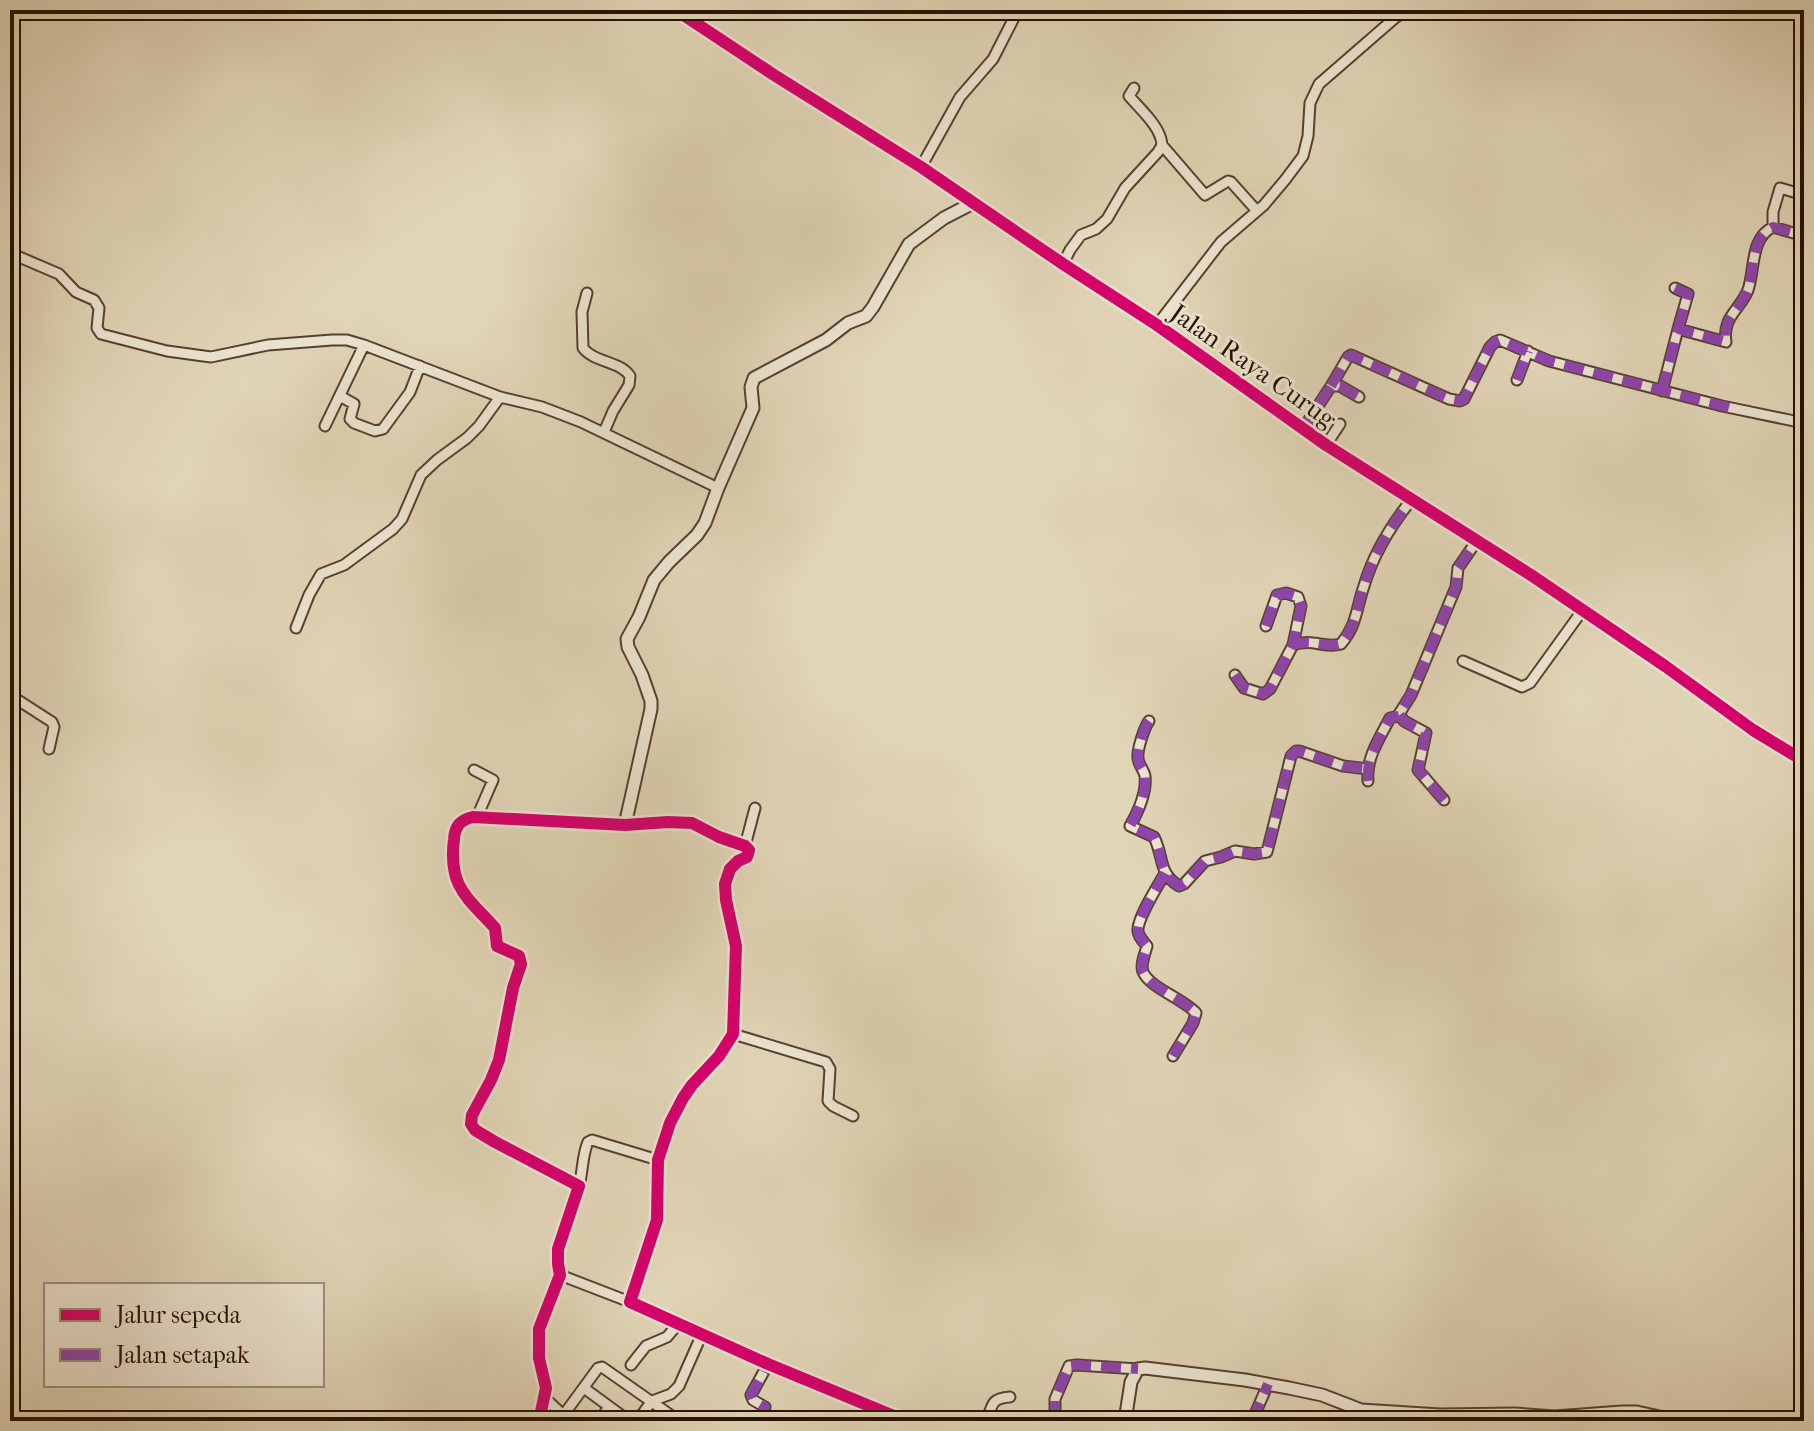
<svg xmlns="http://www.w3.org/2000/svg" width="1814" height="1431" font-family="'IM FELL French Canon',serif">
<rect width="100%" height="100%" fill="#e1d5b7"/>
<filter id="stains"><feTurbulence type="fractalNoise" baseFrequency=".0025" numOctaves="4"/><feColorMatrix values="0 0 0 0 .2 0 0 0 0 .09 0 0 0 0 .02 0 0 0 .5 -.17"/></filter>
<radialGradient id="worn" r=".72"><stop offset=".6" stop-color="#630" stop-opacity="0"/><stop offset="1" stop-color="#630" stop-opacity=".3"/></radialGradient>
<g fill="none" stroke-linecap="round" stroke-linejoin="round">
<g stroke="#55412e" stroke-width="13">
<path id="minor" d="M1065 10H1071
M1134 88 1129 96C1141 110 1161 127 1162 145
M921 167 960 97 993 59 1018 10
M1773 227V212L1780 188 1804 195
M10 253 59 274 76 292 94 300 99 308 97 328 101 334 167 351 211 357 268 345 332 340H347L364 345 500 397 542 407 581 422 718 488
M1063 264 1070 250 1081 235 1096 229 1107 219 1125 188 1158 152 1162 145 1205 195 1228 181 1231 182 1257 211
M1675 288 1688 294 1678 329
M587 293 582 312 583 348C595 363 620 361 630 376L629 385 613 411 604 432
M1157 325 1221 242 1264 205 1285 180 1303 156 1308 136 1310 103 1319 84 1396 17 1409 10
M1517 380 1528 351
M1331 386 1348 357 1351 355 1449 399 1460 401 1464 399 1490 347 1495 342 1500 340 1549 361 1722 406 1804 423
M1662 391 1678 329 1726 342C1722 317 1740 310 1748 290 1755 270 1750 238 1773 227L1804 236
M340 396 354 404 350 419 354 423 375 431 383 429 410 392 420 366
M325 426 364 345
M1303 429 1331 386H1340L1359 397
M1326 445 1340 424
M1266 626 1277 595 1286 593 1298 597 1301 606 1293 645
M296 628 309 595 321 574 344 565 393 529 402 519 421 475 437 460 467 438 479 426 500 397
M1463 661 1522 687 1530 683 1582 611
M1235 675 1244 688 1263 694 1270 689 1293 645C1312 638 1325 649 1341 644 1357 625 1356 609 1364 586 1373 555 1392 524 1412 499
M10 695 52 722 54 727 49 749
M1149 721C1144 728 1137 750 1138 758 1138 764 1144 770 1145 776 1147 793 1138 812 1130 826L1154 837C1164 857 1158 873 1179 886L1184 884 1205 861 1221 857 1235 851 1254 854 1267 852 1291 756 1296 751H1299L1343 766 1368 769
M474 770 493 780 477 817
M1368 781C1366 757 1380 738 1390 718L1399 716
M1444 800 1418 770 1426 733 1404 721 1399 714 1411 695 1456 587 1458 568 1476 542
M745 846 755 808
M1165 873C1158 886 1139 915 1138 929 1137 935 1143 941 1147 946 1145 954 1140 965 1143 972 1150 988 1184 999 1196 1013L1193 1023 1173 1056
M733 1034 826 1062 830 1069 828 1101 833 1106 853 1116
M579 1186C583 1172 582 1155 588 1142L592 1140 658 1160
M560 1275 630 1302
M631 1365 646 1346 667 1337 678 1324
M584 1388 629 1421
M545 1398 561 1413H565L598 1368 602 1367 679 1421
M539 1421 546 1388 539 1358V1329L560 1275 558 1264V1249L579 1186 495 1142 475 1130 471 1124 472 1115 491 1080 499 1060 513 988 521 960 515 953 497 946 495 928C473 904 452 890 453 852 453 841 454 831 461 822L473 817 625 825
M599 1421 609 1407
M637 1421 652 1401 671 1394 679 1386 702 1334
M761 1421 765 1407 753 1400 751 1395 768 1364
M987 1421C992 1404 992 1398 1010 1397
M1055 1421V1399L1069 1366 1077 1365 1138 1369
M1252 1421 1268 1384
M1799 1421 1802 1396"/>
</g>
<g stroke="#55412e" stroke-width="15">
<path id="tertiary" d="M676 10 774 75 921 167 1063 264 1157 325 1326 445 1531 575 1665 666 1753 730 1804 761
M906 1421 768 1364 630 1302 657 1220 658 1160 670 1123 683 1098 692 1085 719 1056 733 1034 736 946 726 900 725 884 730 869 738 861 747 857 749 850 745 846 719 837 692 823 668 822 625 825 651 709V701L642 675 628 647 627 639 639 617 654 580 669 562 697 535 705 523 718 488 753 408 751 387 754 378 826 340 848 323 866 316 873 307 909 244 944 218 973 203
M1125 1421 1131 1382 1138 1369 1145 1368 1245 1380 1289 1388 1322 1395 1361 1410 1440 1415 1515 1414 1555 1417 1622 1412H1637L1677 1421"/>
</g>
<use href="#minor" stroke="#ece4d0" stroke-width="9"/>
<use href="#tertiary" stroke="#ece4d0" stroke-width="11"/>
<path stroke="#8e44ad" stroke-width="10" stroke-dasharray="20 10" stroke-linecap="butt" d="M1396 17 1409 10
M1675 288 1688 294 1678 329
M1517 380 1528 351
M1331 386 1348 357 1351 355 1449 399 1460 401 1464 399 1490 347 1495 342 1500 340 1549 361 1734 409
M1662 391 1678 329 1726 342C1722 317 1740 310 1748 290 1755 270 1750 238 1773 227L1804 236
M1303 429 1331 386H1340L1359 397
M1266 626 1277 595 1286 593 1298 597 1301 606 1293 645
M1235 675 1244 688 1263 694 1270 689 1293 645C1312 638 1325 649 1341 644 1357 625 1356 609 1364 586 1373 555 1392 524 1412 499
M1149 721C1144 728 1137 750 1138 758 1138 764 1144 770 1145 776 1147 793 1138 812 1130 826L1154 837C1164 857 1158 873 1179 886L1184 884 1205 861 1221 857 1235 851 1254 854 1267 852 1291 756 1296 751H1299L1343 766 1368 769
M1368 781C1366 757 1380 738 1390 718L1399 716
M1444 800 1418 770 1426 733 1404 721 1399 714 1411 695 1456 587 1458 568 1476 542
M1165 873C1158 886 1139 915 1138 929 1137 935 1143 941 1147 946 1145 954 1140 965 1143 972 1150 988 1184 999 1196 1013L1193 1023 1173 1056
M761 1421 765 1407 753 1400 751 1395 768 1364
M1055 1421V1399L1069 1366 1077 1365 1138 1369
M1252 1421 1268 1384"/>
<g stroke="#ece4d0" stroke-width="17">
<path id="cycleway" d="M676 10 774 75 921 167 1063 264 1157 325 1326 445 1531 575 1665 666 1753 730 1804 761
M539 1421 546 1388 539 1358V1329L560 1275 558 1264V1249L579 1186 495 1142 475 1130 471 1124 472 1115 491 1080 499 1060 513 988 521 964 519 956 497 946 495 928C467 897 448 887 454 839 455 826 460 820 473 817L625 825 668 822 692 823 719 837 745 846 749 850 747 857 738 861 730 869 725 884 726 900 736 946 733 1034 719 1056 692 1085 683 1098 670 1123 658 1160 657 1220 630 1302 768 1364 906 1421"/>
</g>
<use href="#cycleway" stroke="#d6006c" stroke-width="12"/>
</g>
<g text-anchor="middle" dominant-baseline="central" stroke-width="6" stroke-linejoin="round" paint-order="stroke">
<g font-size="26" fill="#261000" stroke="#ece4d0">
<text transform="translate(1253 366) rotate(35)">Jalan Raya Curug</text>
</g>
</g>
<rect width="1814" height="1431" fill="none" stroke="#e1d5b7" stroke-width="40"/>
<rect x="12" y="12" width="1790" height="1407" fill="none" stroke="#261000" stroke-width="4"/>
<rect x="20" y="20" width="1774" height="1391" fill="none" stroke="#261000" stroke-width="2"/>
<rect x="44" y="1283" width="280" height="104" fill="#ece4d0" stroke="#9d8f7d" stroke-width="2"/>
<rect x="60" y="1309" width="40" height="12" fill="#d6006c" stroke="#9d8f7d" stroke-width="2"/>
<text x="116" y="1323" font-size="24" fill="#261000">Jalur sepeda</text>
<rect x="60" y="1349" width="40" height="12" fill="#8e44ad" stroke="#9d8f7d" stroke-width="2"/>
<text x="116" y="1363" font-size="24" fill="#261000">Jalan setapak</text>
<rect width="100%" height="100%" filter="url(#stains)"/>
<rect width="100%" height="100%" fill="url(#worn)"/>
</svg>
